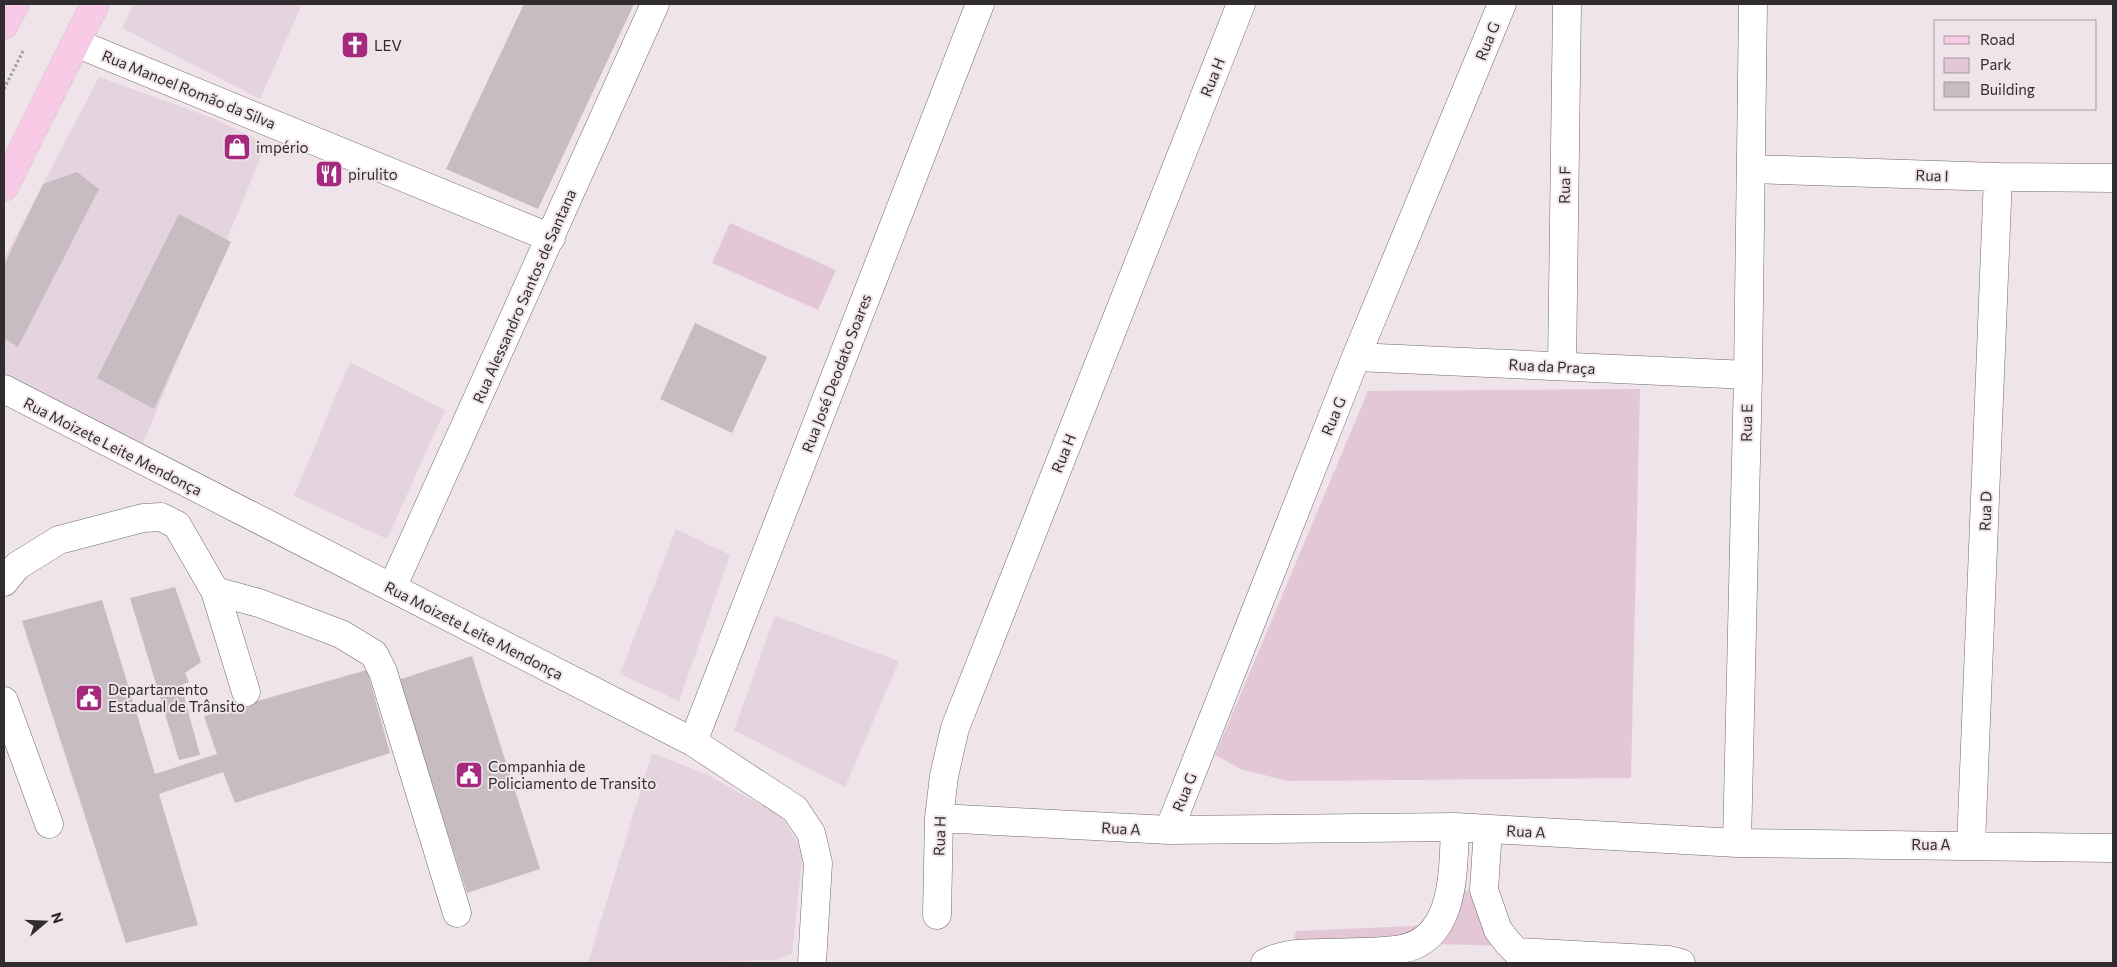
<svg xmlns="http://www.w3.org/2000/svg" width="2117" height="967" font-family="Commissioner,sans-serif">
<rect width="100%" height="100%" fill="#efe4ea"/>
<path fill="#e5d3dd" d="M134 4H302L260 99 122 28Z
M99 77 215 119 266 144 142 446 4 375V259Z
M350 362 445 410 387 539 294 496Z
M676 529 730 555 679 701 620 674Z
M775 616 899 661 845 787 734 730Z
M652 753 706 774 781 816 803 851 792 954 774 960 681 963H588Z"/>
<path fill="#e4c7d7" d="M730 223 836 270 818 310 712 263Z
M1640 389 1631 778 1288 781 1243 770 1215 755 1368 391Z
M1454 890 1478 891 1508 946 1294 940 1296 931 1414 926 1430 921Z"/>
<path fill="#c7bcc2" d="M524 4H634L538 209 446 169Z
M77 172 99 189 18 347 4 338V265L43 184Z
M179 214 231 242 154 409 97 378Z
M695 323 767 357 732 433 660 399Z
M175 587 201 662 185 673 189 682 181 685 200 755 179 760 130 598Z
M102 600 155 774 217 754 204 716 367 670 390 753 235 803 223 772 159 794 198 925 126 943 22 621Z
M472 656 540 869 467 893 398 680Z"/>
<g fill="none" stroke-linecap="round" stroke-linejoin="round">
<g stroke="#72696e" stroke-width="29">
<path id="minor" d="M76 43 551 238
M1751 169 1998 177 2113 178
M1356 357 1748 375
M1562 366 1567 4
M4 389 693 742 795 809 811 833 818 863 812 963
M4 582 17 566 59 540 143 518 161 517 177 525 215 591 259 603 341 634 374 654 383 672 457 913
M392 588 655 4
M215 591 246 692
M4 701 49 824
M693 742 980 4
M939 818 1169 830 1455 827 1737 843 2113 848
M1488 829 1484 890 1498 930 1508 943 1517 952 1669 960 1681 963
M1169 830 1356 357 1502 4
M1737 843 1748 375 1753 4
M1971 845 1998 177
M937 915 939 818 944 776 955 728 1241 4
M1265 963C1283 953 1301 954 1321 953 1347 952 1375 953 1401 949 1456 940 1453 869 1455 827"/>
</g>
<g stroke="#c5c4c5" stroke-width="29">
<path id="major" d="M4 25 15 4
M4 187 95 4"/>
</g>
<path stroke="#a39b9f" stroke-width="3" stroke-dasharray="2.5 2.5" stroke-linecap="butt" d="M4 89 24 49"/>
<use href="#minor" stroke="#fff" stroke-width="28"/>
<use href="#major" stroke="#f9cae6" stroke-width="28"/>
</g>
<defs>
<g id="church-square" transform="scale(1.4375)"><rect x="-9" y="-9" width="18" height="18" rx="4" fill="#a5297d" stroke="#efe4ea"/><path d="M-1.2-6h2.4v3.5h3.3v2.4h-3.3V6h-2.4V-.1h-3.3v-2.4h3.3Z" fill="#fff"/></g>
<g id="shop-square" transform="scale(1.4375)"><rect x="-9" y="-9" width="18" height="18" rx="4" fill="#a5297d" stroke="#efe4ea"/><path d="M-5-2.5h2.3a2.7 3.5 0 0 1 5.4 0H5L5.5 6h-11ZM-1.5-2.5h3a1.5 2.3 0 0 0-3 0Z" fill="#fff"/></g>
<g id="restaurant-square" transform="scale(1.4375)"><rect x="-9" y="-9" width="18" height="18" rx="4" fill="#a5297d" stroke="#efe4ea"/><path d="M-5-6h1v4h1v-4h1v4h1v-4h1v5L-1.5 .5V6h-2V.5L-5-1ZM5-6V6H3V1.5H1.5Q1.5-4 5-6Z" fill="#fff"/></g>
<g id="civic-square" transform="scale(1.4375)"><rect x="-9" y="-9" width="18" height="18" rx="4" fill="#a5297d" stroke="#efe4ea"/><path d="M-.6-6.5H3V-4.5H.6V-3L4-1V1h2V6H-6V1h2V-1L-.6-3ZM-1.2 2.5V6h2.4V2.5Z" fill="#fff"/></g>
</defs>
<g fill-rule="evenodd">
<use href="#church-square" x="355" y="45"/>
<use href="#shop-square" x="237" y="147"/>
<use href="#restaurant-square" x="329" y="174"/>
<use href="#civic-square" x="89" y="698"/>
<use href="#civic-square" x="469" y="775"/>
</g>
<g text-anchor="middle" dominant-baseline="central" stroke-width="4" stroke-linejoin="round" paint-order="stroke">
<g font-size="15" fill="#302c2f" stroke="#efe4ea">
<text transform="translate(1487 41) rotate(-68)">Rua G</text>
<text transform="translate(1212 77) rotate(-68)">Rua H</text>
<text transform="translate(189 89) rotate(22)">Rua Manoel Romão da Silva</text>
<text transform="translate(1932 175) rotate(2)">Rua I</text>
<text transform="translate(1564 185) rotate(-89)">Rua F</text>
<text transform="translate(524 296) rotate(-66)">Rua Alessandro Santos de Santana</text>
<text transform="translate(1552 366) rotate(3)">Rua da Praça</text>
<text transform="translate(836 373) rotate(-69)">Rua José Deodato Soares</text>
<text transform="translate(1333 416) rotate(-68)">Rua G</text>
<text transform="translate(1746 423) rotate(-89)">Rua E</text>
<text transform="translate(113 446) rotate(27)">Rua Moizete Leite Mendonça</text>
<text transform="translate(1063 453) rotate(-68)">Rua H</text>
<text transform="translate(1985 511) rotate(-88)">Rua D</text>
<text transform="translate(474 630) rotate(27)">Rua Moizete Leite Mendonça</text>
<text transform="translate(1184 792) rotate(-68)">Rua G</text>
<text transform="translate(1121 828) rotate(3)">Rua A</text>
<text transform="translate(1526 831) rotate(3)">Rua A</text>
<text transform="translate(939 836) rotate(-88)">Rua H</text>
<text x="1931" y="844">Rua A</text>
</g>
<g font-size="15" fill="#302c2f" stroke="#efe4ea" text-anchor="start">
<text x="374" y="45">LEV</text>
<text x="256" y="147">império</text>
<text x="348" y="174">pirulito</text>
<text x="108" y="689">Departamento<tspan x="108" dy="17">Estadual de Trânsito</tspan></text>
<text x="488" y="766">Companhia de<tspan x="488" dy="17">Policiamento de Transito</tspan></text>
</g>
</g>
<rect width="2117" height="967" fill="none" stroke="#302c2f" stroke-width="10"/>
<rect x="1934" y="20" width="162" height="90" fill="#efe4ea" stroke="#a39a9f"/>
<rect x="1944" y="36" width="25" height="8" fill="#f9cae6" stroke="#a39a9f"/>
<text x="1980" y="45" font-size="15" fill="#302c2f">Road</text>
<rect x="1944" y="58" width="25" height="15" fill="#e4c7d7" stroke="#a39a9f"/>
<text x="1980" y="70" font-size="15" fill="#302c2f">Park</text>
<rect x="1944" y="82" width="25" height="15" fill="#c7bcc2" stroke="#a39a9f"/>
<text x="1980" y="95" font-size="15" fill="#302c2f">Building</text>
<g transform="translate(45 922) rotate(71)" stroke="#efe4ea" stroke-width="4" paint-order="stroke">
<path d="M0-4L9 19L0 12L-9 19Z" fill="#302c2f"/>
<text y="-8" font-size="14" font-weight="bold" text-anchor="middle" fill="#302c2f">N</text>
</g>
</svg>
